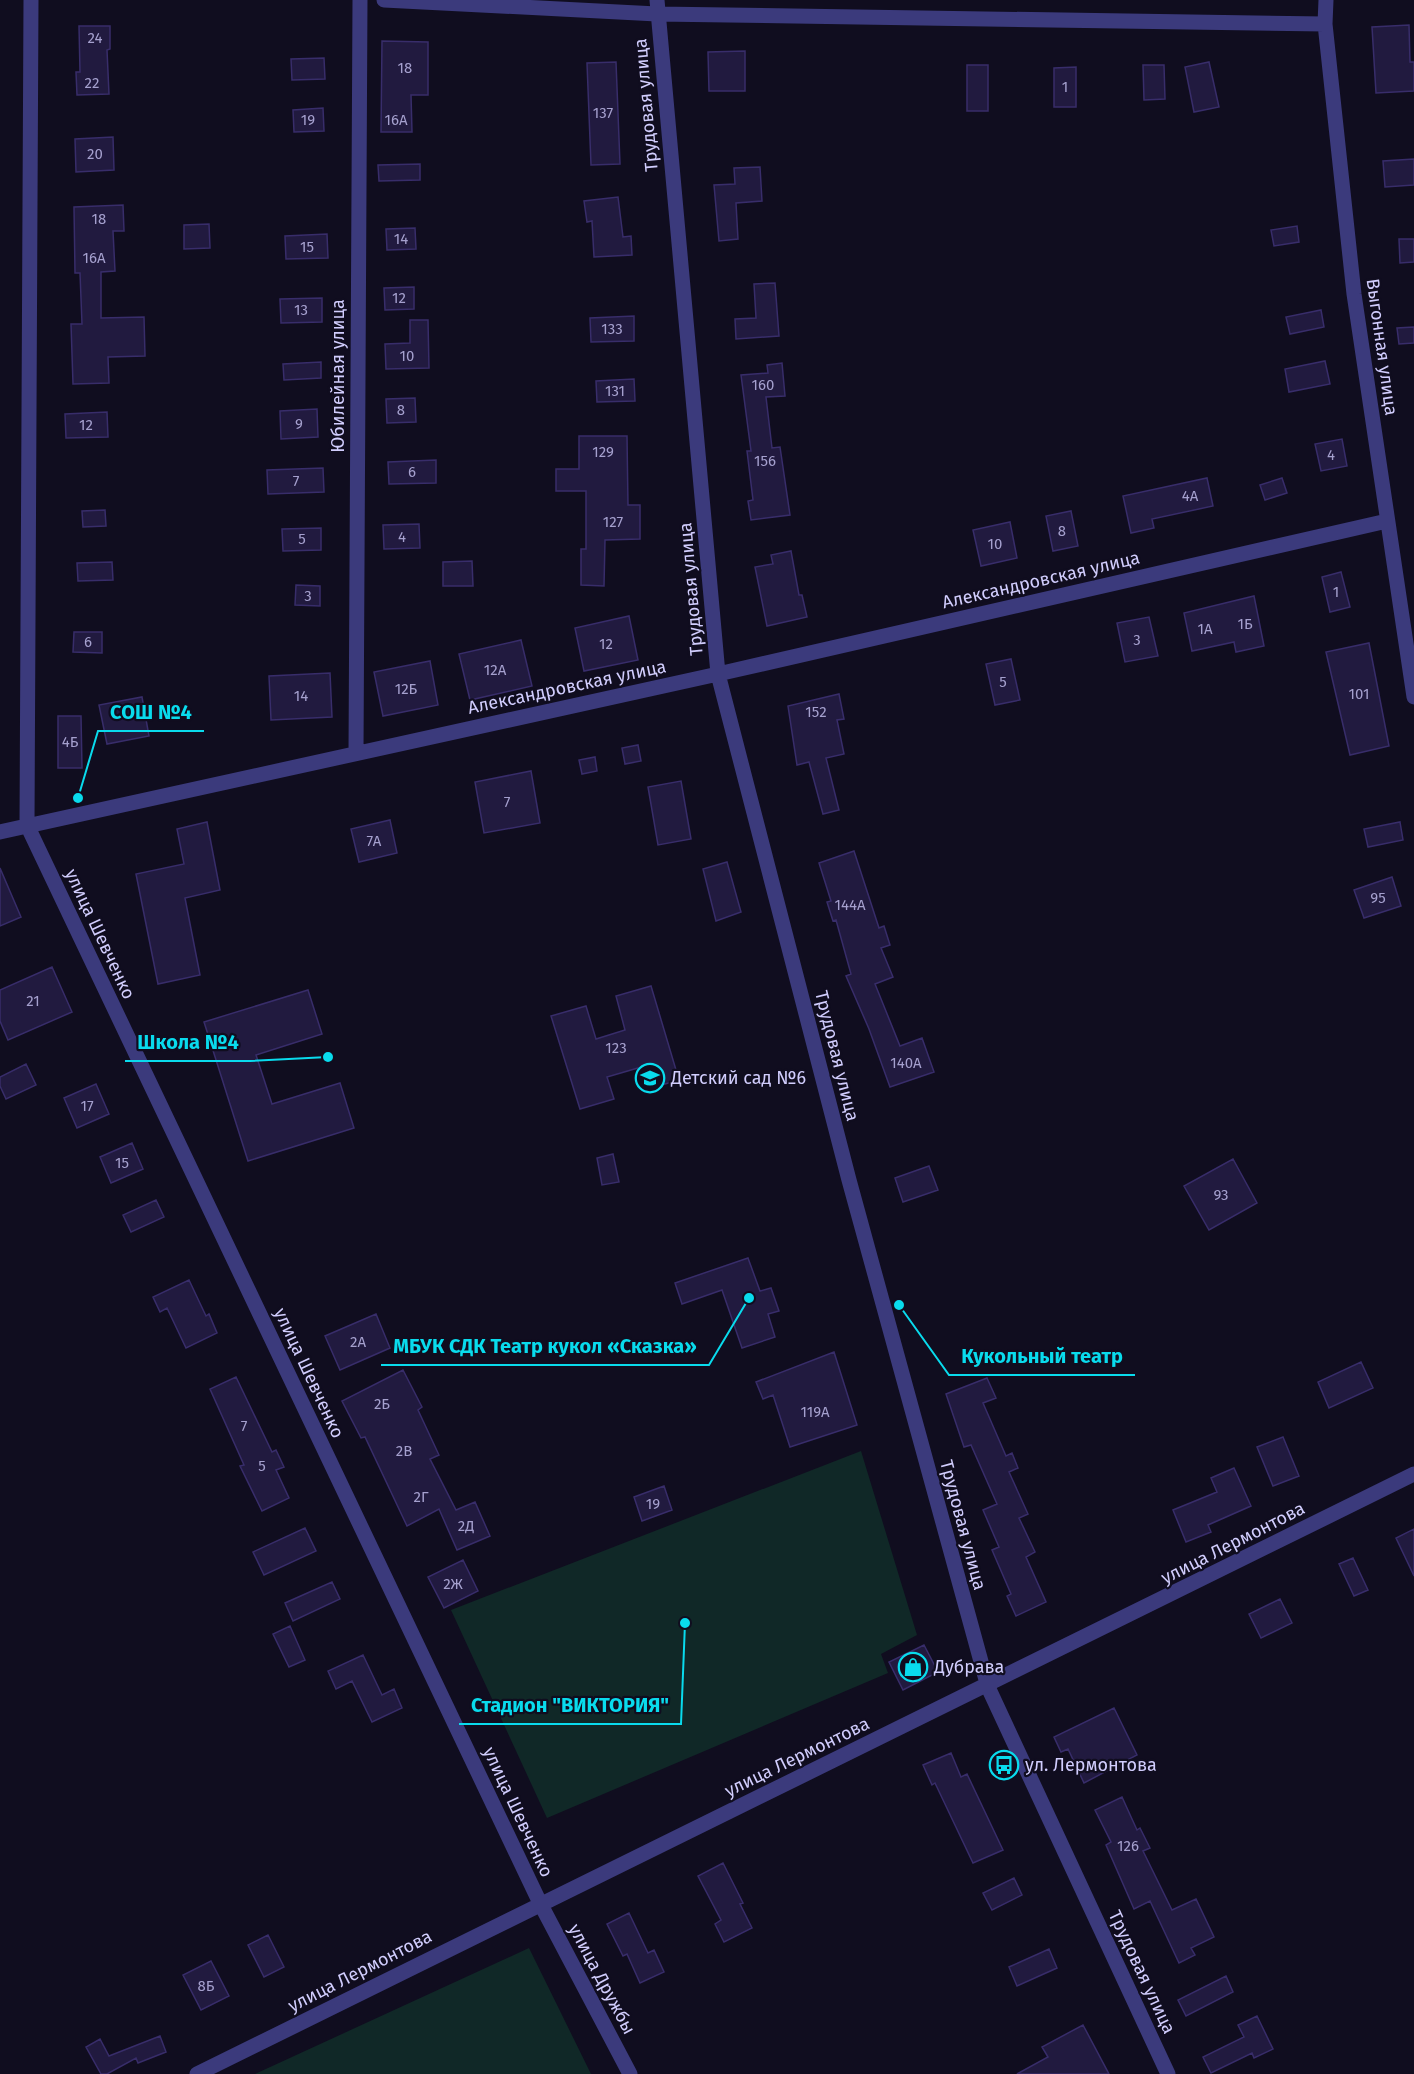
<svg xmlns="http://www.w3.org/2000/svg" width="1414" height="2074" font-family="'Fira Sans',sans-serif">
<rect width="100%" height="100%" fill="#100d1f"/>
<path fill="#102827" d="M861 1451 917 1635 881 1654 888 1673 547 1818 451 1610Z
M529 1948 591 2074H255Z"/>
<path fill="#211a3f" stroke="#382d6a" stroke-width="1.5" d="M1409 25 1410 62H1414V91L1376 93 1372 27Z
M79 26H110V49L107 50 109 94 77 95 76 72H80Z
M382 41 428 42V95H411L412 132H381Z
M745 51V91H709L708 52Z
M324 58 325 79 292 80 291 59Z
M616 62 620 164 591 165 587 63Z
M1209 62 1219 107 1194 112 1185 67Z
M967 65H988V111H967Z
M1143 65H1164L1165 99 1144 100Z
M1076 67V107H1054V68Z
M323 108 324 131 294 132 293 110Z
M113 137 114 170 76 172 75 139Z
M1414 159V185L1385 187 1383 161Z
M420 164V180L379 181 378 165Z
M760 167 762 201 736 203 738 239 719 241 714 185 735 184 734 168Z
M618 197 623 237 631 236 632 255 594 257 592 221 587 222 584 201Z
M123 205 124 231H113L115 271 101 272V318L144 317 145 356 108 357 109 383 73 384 71 324H82L80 273H75L74 207Z
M209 224 210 248 184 249V225Z
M1297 226 1299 242 1274 246 1271 230Z
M415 228 416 249 387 250 386 229Z
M327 234 328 258 286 259 285 236Z
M1399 239H1414V262L1400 263Z
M775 283 779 336 736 339 735 319 756 318 754 284Z
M414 287V309L385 310 384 288Z
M322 298V322L281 323 280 299Z
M1321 310 1324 327 1290 334 1286 317Z
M634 316V341L591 342 590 318Z
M410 320H428L429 368 386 369 385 344 410 343Z
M1414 327V343L1399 344 1397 328Z
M1325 361 1330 384 1289 392 1285 369Z
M321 362V378L284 380 283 364Z
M782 363 785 396 766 397 772 448 780 447 790 515 751 520 748 501 753 500 747 451H751L741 375 768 373 767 365Z
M634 379 635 401 597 402 596 381Z
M415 398 416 422 387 423 386 399Z
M317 409 318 437 281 439 280 411Z
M107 412 108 437 66 438 65 414Z
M579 436H627L628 505H640V539L605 540 604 586 581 585V549H586V491H556V469H579Z
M1342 439 1347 466 1321 471 1315 444Z
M436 460V483L389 484 388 462Z
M323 468 324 492 268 494 267 470Z
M1207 478 1213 506 1152 519 1154 528 1131 533 1123 496Z
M1282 478 1287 493 1265 500 1260 485Z
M105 510 106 526 83 527 82 511Z
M1071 511 1078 546 1053 551 1046 516Z
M1010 522 1017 558 981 566 973 530Z
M419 524 420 548 384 549 383 525Z
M321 528V550L283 551 282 529Z
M791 551 799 595H802L807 617 767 626 755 567 773 564 771 555Z
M472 561 473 586H443V562Z
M112 562 113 580 78 581 77 563Z
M1341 572 1350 607 1330 612 1322 577Z
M296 585 320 586V606L295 605Z
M1254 596 1264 646 1236 652 1234 642 1192 651 1184 613Z
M629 616 638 660 584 671 575 628Z
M1149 617 1158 656 1125 662 1117 623Z
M74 632H102V653L73 652Z
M521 640 532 686 470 700 459 654Z
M1369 643 1389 746 1350 755 1326 652Z
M1011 659 1020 700 995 705 986 664Z
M430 661 438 705 383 716 374 672Z
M330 673 332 717 271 720 269 676Z
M839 694 844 719 837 720 844 754 826 758 839 810 823 814 809 762 797 765 788 706Z
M142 697 149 736 107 744 99 705Z
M58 716H81L82 768H58Z
M638 745 641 761 625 764 622 748Z
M595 757 597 771 582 774 579 760Z
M531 771 540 823 484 833 475 782Z
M681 781 691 839 658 845 648 787Z
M390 820 397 853 359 862 351 829Z
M207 822 220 890 185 898 200 975 158 984 136 874 184 864 177 829Z
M1400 822 1403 840 1368 847 1364 829Z
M854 851 879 928 884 926 890 945 881 948 893 977 875 984 900 1046 922 1038 934 1072 890 1087 869 1029 846 976 851 974 836 920 833 921 827 902 831 901 819 863Z
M727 862 741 912 716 921 703 869Z
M0 868 21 917 0 926Z
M1392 877 1401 906 1364 918 1354 890Z
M52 967 72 1012 8 1040 0 1021V990Z
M651 986 679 1080 644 1090 638 1068 607 1077 614 1099 580 1109 551 1016 586 1006 596 1039 625 1030 616 996Z
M308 990 322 1034 256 1055 272 1104 340 1083 354 1128 248 1161 204 1022Z
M26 1064 36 1085 6 1099 0 1086V1077Z
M96 1084 109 1114 77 1128 64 1098Z
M132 1143 143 1169 111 1183 100 1157Z
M613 1154 619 1182 602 1185 597 1158Z
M1233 1159 1257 1203 1209 1230 1184 1186Z
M929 1166 938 1190 903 1202 895 1178Z
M156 1200 164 1217 131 1232 123 1215Z
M748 1258 760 1291 771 1288 779 1311 768 1314 775 1337 742 1348 722 1290 682 1304 675 1283Z
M189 1280 206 1316 209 1314 217 1333 186 1348 167 1308 160 1312 153 1297Z
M376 1314 390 1348 340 1370 325 1336Z
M834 1352 857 1425 790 1447 773 1395 763 1399 756 1382Z
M1361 1362 1373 1388 1329 1408 1318 1382Z
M403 1370 422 1407 418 1410 439 1455 430 1459 456 1510 475 1502 490 1536 457 1550 439 1509 407 1526 365 1437 361 1438 342 1401Z
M236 1377 272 1452 276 1450 284 1467 276 1470 289 1498 262 1511 240 1466 244 1465 210 1389Z
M987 1378 996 1398 983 1403 1006 1456 1012 1453 1018 1468 1009 1472 1028 1514 1019 1518 1035 1552 1026 1557 1046 1602 1016 1616 1007 1596 1011 1594 992 1550 999 1547 983 1510 997 1504 971 1445 964 1447 946 1394Z
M1283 1437 1299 1476 1273 1486 1257 1447Z
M1234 1468 1251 1506 1208 1525 1211 1532 1186 1542 1173 1510 1217 1492 1211 1478Z
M664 1486 672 1510 642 1521 634 1497Z
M305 1528 316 1551 264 1575 253 1552Z
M1414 1529V1576L1396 1538Z
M1353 1558 1368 1590 1354 1596 1339 1564Z
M463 1560 478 1591 444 1608 428 1577Z
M332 1582 340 1599 293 1621 285 1603Z
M1280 1599 1292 1623 1261 1638 1249 1614Z
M290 1626 305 1660 289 1667 273 1634Z
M924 1645 938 1672 903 1690 889 1662Z
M363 1655 382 1695 394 1689 402 1708 372 1722 352 1681 336 1689 328 1671Z
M1114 1708 1137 1755 1084 1783 1068 1749 1061 1752 1054 1737Z
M951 1753 961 1777 967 1774 1003 1850 973 1863 935 1783 932 1785 923 1765Z
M1122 1797 1137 1830 1140 1828 1150 1848 1143 1851 1172 1910 1196 1899 1214 1937 1191 1948 1195 1955 1179 1963 1150 1901 1134 1909 1106 1845 1111 1842 1095 1810Z
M723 1863 743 1903 740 1904 752 1928 724 1942 715 1924 721 1920 698 1876Z
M1014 1878 1022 1895 992 1910 983 1893Z
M629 1913 648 1953 654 1950 664 1972 640 1983 627 1954 623 1956 607 1924Z
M268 1935 284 1967 264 1977 248 1945Z
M1049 1949 1057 1968 1017 1986 1009 1967Z
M211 1961 229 1996 201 2010 183 1975Z
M1226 1976 1233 1992 1186 2016 1178 2000Z
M1257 2016 1273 2049 1254 2058 1252 2053 1211 2073 1203 2057 1244 2037 1238 2025Z
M1083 2025 1109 2074H1017L1048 2057 1042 2047Z
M160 2036 166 2052 138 2063 136 2058 107 2074H101L86 2047 100 2039 109 2056Z"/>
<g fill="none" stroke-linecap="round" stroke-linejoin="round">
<path stroke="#3b3a7c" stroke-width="15" d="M31 0 27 825 540 1903 630 2074
M384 0 657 14 1325 24
M657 0 718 674 849 1180 988 1687 1168 2074
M1326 0 1325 24 1354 294 1414 697
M356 753 360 0
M0 832 718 674 1387 521
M197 2074C602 1872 1009 1676 1414 1474"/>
</g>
<defs>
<g id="school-ring" transform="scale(1.5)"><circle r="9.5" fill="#100d1f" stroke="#09dbed" stroke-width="1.5"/><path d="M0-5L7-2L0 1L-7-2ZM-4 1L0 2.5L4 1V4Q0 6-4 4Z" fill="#09dbed"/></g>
<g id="shop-ring" transform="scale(1.5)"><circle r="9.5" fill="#100d1f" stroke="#09dbed" stroke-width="1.5"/><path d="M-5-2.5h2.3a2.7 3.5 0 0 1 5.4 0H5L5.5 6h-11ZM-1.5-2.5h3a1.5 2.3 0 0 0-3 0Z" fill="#09dbed"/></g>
<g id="bus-ring" transform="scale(1.5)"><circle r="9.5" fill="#100d1f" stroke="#09dbed" stroke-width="1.5"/><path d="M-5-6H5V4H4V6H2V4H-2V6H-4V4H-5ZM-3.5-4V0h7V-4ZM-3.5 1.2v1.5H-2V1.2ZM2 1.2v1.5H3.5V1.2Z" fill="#09dbed"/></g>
</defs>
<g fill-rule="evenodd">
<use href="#school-ring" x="650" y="1078"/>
<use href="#shop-ring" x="913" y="1667"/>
<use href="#bus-ring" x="1004" y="1765"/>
</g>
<g text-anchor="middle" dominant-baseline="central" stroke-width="4.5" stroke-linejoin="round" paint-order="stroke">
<g font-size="15" fill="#a5a0ce">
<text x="95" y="38">24</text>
<text x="405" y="68">18</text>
<text x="92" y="83">22</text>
<text x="1065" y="87">1</text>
<text x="603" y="113">137</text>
<text x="308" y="120">19</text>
<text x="396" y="120">16А</text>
<text x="95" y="154">20</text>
<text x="99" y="219">18</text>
<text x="401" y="239">14</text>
<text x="307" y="247">15</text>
<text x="94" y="258">16А</text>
<text x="399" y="298">12</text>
<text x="301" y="310">13</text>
<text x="612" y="329">133</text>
<text x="407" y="356">10</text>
<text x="763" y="385">160</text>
<text x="615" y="391">131</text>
<text x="401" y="410">8</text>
<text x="299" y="424">9</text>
<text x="86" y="425">12</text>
<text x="603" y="452">129</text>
<text x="1331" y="455">4</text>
<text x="765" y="461">156</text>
<text x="412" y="472">6</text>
<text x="296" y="481">7</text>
<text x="1190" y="496">4А</text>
<text x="613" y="522">127</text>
<text x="1062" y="531">8</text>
<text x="402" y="537">4</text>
<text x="302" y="539">5</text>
<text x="995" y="544">10</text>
<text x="1336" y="592">1</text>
<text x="308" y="596">3</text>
<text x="1245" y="624">1Б</text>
<text x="1205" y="629">1А</text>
<text x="1137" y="640">3</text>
<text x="88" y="642">6</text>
<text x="606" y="644">12</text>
<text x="495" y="670">12А</text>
<text x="1003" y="682">5</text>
<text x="406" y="689">12Б</text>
<text x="1359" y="694">101</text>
<text x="301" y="696">14</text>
<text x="816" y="712">152</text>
<text x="70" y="742">4Б</text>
<text x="507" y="802">7</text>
<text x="374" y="841">7А</text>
<text x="1378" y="898">95</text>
<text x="850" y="905">144А</text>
<text x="33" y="1001">21</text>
<text x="616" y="1048">123</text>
<text x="906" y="1063">140А</text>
<text x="87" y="1106">17</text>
<text x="122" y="1163">15</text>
<text x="1221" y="1195">93</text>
<text x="358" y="1342">2А</text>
<text x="382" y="1404">2Б</text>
<text x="815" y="1412">119А</text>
<text x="244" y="1426">7</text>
<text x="404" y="1451">2В</text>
<text x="262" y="1466">5</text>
<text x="421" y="1497">2Г</text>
<text x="653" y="1504">19</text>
<text x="466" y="1526">2Д</text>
<text x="453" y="1584">2Ж</text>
<text x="1128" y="1846">126</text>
<text x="206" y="1986">8Б</text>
</g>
<g font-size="18" fill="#d1cdfd" stroke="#100d1f">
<text transform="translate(646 105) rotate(-95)">Трудовая улица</text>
<text transform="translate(1382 347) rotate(82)">Выгонная улица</text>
<text transform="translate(338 376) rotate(-90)">Юбилейная улица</text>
<text transform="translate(1041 580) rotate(-13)">Александровская улица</text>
<text transform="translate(691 589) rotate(-95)">Трудовая улица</text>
<text transform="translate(567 687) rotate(-12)">Александровская улица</text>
<text transform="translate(100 934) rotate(65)">улица Шевченко</text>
<text transform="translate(837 1056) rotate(76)">Трудовая улица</text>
<text transform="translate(309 1373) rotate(65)">улица Шевченко</text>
<text transform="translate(963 1525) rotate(75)">Трудовая улица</text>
<text transform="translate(1233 1543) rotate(-27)">улица Лермонтова</text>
<text transform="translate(797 1757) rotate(-26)">улица Лермонтова</text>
<text transform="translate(518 1812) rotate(65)">улица Шевченко</text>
<text transform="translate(360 1971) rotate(-27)">улица Лермонтова</text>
<text transform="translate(1142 1972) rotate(65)">Трудовая улица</text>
<text transform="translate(602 1979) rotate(62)">улица Дружбы</text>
</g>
<g font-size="18" fill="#d1cdfd" stroke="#100d1f" text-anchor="start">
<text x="671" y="1078">Детский сад №6</text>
<text x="934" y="1667">Дубрава</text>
<text x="1025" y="1765">ул. Лермонтова</text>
</g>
</g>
<path fill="none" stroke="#09dbed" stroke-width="2" d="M78 798L98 731H204M328 1057L250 1061H125M749 1298L709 1365H381M899 1305L949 1375H1135M685 1623L681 1724H459"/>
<g fill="#09dbed" stroke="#100d1f" stroke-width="2">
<circle cx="78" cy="798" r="6"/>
<circle cx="328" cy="1057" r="6"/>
<circle cx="749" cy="1298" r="6"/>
<circle cx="899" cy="1305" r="6"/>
<circle cx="685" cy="1623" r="6"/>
</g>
<g font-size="20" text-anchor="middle" font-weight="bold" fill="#09dbed" stroke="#100d1f" stroke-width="4.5" stroke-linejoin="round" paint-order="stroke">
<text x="151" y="719">СОШ №4</text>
<text x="188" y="1049">Школа №4</text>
<text x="545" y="1353">МБУК СДК Театр кукол «Сказка»</text>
<text x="1042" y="1363">Кукольный театр</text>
<text x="570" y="1712">Стадион "ВИКТОРИЯ"</text>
</g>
</svg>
